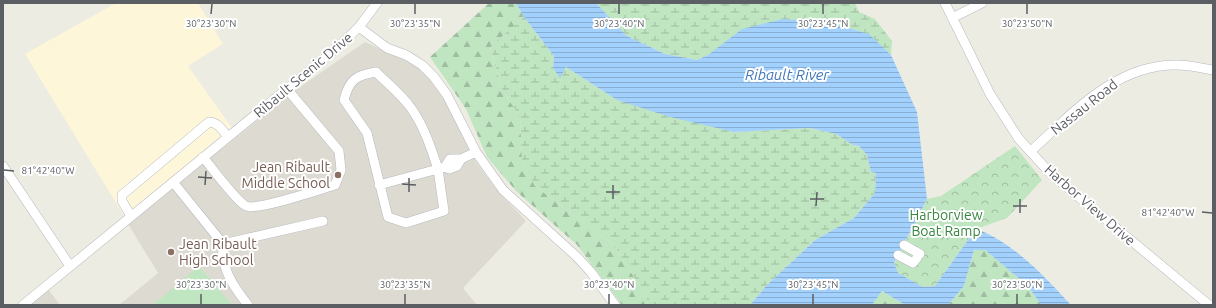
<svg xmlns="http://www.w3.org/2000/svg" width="1216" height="308" font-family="Ubuntu,sans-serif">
<defs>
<pattern id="forest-firs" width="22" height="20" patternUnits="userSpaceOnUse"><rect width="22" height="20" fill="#c0e5c1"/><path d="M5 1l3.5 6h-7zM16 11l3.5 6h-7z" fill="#9fbda0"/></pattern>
<pattern id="wetland-marsh" width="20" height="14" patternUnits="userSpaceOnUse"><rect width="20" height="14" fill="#c0e5c1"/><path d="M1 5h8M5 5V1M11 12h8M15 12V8" fill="none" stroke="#9fbda0"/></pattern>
<pattern id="park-crowns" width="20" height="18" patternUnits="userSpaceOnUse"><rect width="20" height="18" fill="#c0e5c1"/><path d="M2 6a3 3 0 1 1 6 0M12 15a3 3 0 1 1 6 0" fill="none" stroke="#9fbda0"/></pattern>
<pattern id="water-rules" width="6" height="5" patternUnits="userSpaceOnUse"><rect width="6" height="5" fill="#a3d1fd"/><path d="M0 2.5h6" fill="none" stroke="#88add0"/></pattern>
</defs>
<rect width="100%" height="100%" fill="#edece3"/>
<path fill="#fdf6d8" d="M116 3H198L223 44 188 66 232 128 124 216 25 54Z"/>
<path fill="#dddbd1" d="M365 42 417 66 428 77 445 101 476 162 495 188 526 221 463 288 477 305H119L158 273 128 224 294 91Z
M48 289 60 305H29Z"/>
<path fill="url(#forest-firs)" d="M489 3H516L524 17 490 48 502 89 520 117 522 160 535 186 614 245 646 296 648 305H622L577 245 516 191 487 157 466 109 430 57Z
M974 250H985L1028 286 1041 305H948L964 286Z
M882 291 905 305H872Z"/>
<path fill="url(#wetland-marsh)" d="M596 3H855L859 12 875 19 892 41 891 55 868 34 831 23 708 55 697 60 665 54 627 36Z
M524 17 554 56 553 68 560 77 566 67 617 100 734 132 810 128 836 134 853 145 859 146 867 155 871 172 876 173 875 193 854 218 815 240 766 286 750 305H648L646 296 614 245 535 186 522 160 520 117 502 89 490 47Z"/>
<path fill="url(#park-crowns)" d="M1015 146 1042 180 1007 218 976 229 935 286 923 287 898 273 894 264 927 199 941 196Z"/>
<path fill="#c0e5c1" d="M199 266 232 305H153Z"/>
<path fill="url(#water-rules)" d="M516 3H596L627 36 665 54 697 60 708 55 742 29 783 19 831 23 869 34 891 55 917 112 927 199 894 263 898 273 923 287 935 286 976 229C1012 241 1046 278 1071 305H1041L1028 286 985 250H974L964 286 948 305H905L882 291 872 305H750L766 286 815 240 854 218 875 193 876 173 871 172 867 155 859 146 853 145 836 134 810 128 734 132 670 117 617 100 566 67 560 78 553 68 554 56 524 17Z"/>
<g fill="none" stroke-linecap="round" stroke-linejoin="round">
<g stroke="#b5b8bd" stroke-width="10">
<path id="minor" d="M945 3 990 94 1019 139 1051 174 1209 305
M952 18 982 3
M359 27 387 48 406 55 422 65 434 77 447 95 476 152 503 190 576 256 590 271 615 305
M1031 151C1073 113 1116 64 1177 65 1189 65 1201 68 1213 70
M203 157C212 168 236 201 246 206 257 211 321 189 335 185L341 170 339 151 287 89
M461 159 457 166 449 169 445 167 450 159H461L476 152
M3 166 70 266
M173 182 223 244 323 221
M379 185 438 169 444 211 406 223 388 217 367 133 344 100C349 80 356 75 376 72 388 84 402 95 411 108 424 126 431 148 438 169L445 167
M131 216 122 201V195L209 122C218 122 223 131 228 137
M223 244C221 269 233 286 248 305
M904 245 920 254
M898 255 913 263 917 258
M23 305 337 48 359 27 377 3"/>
</g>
<use href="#minor" stroke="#fff" stroke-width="9"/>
</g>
<path fill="none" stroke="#5b5e63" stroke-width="1.5" d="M211 14 212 4M415 14V4M619 14V4M823 14V4M1027 14V4M4 170 14 171M198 177 212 178M402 184 416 185M205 185 206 171M409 192V178M606 192H620M613 199V185M810 199H824M816 206 817 192M1013 206H1027M1202 212 1212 213M1020 213V199M201 304V294M405 304V294M609 304V294M813 304V294M1017 304V294"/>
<g fill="#8d6e63" stroke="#fff" stroke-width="1.5">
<circle cx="338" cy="175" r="4"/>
<circle cx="171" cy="252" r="4"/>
</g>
<g text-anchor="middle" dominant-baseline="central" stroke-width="4" stroke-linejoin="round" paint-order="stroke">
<g font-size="14" fill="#5b5e63" stroke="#fff">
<text transform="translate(303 75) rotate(-40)">Ribault Scenic Drive</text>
<text transform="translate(1084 107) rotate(-38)">Nassau Road</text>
<text transform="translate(1090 205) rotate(41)">Harbor View Drive</text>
</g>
<g font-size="14" fill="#785e54" stroke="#fff" text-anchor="end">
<text x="330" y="167">Jean Ribault<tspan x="330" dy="16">Middle School</tspan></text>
<text x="179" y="244" text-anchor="start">Jean Ribault<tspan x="179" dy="16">High School</tspan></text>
</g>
<g font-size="14" fill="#37863f" stroke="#fff">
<text x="946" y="215">Harborview<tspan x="946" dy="16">Boat Ramp</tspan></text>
</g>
<g font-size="15" font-style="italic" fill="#4377b7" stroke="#fff">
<text x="787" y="74">Ribault River</text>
</g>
</g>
<g font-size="10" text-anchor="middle" fill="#5b5e63" stroke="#fff" stroke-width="4" stroke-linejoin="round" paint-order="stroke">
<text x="211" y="27">30°23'30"N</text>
<text x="415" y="27">30°23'35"N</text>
<text x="619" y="27">30°23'40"N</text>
<text x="823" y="27">30°23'45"N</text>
<text x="1027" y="27">30°23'50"N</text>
<text x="48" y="174">81°42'40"W</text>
<text x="1168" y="216">81°42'40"W</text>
<text x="201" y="288">30°23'30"N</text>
<text x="405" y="288">30°23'35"N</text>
<text x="609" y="288">30°23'40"N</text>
<text x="813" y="288">30°23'45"N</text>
<text x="1017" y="288">30°23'50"N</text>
</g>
<rect width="1216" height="308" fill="none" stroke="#5b5e63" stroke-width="8"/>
</svg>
